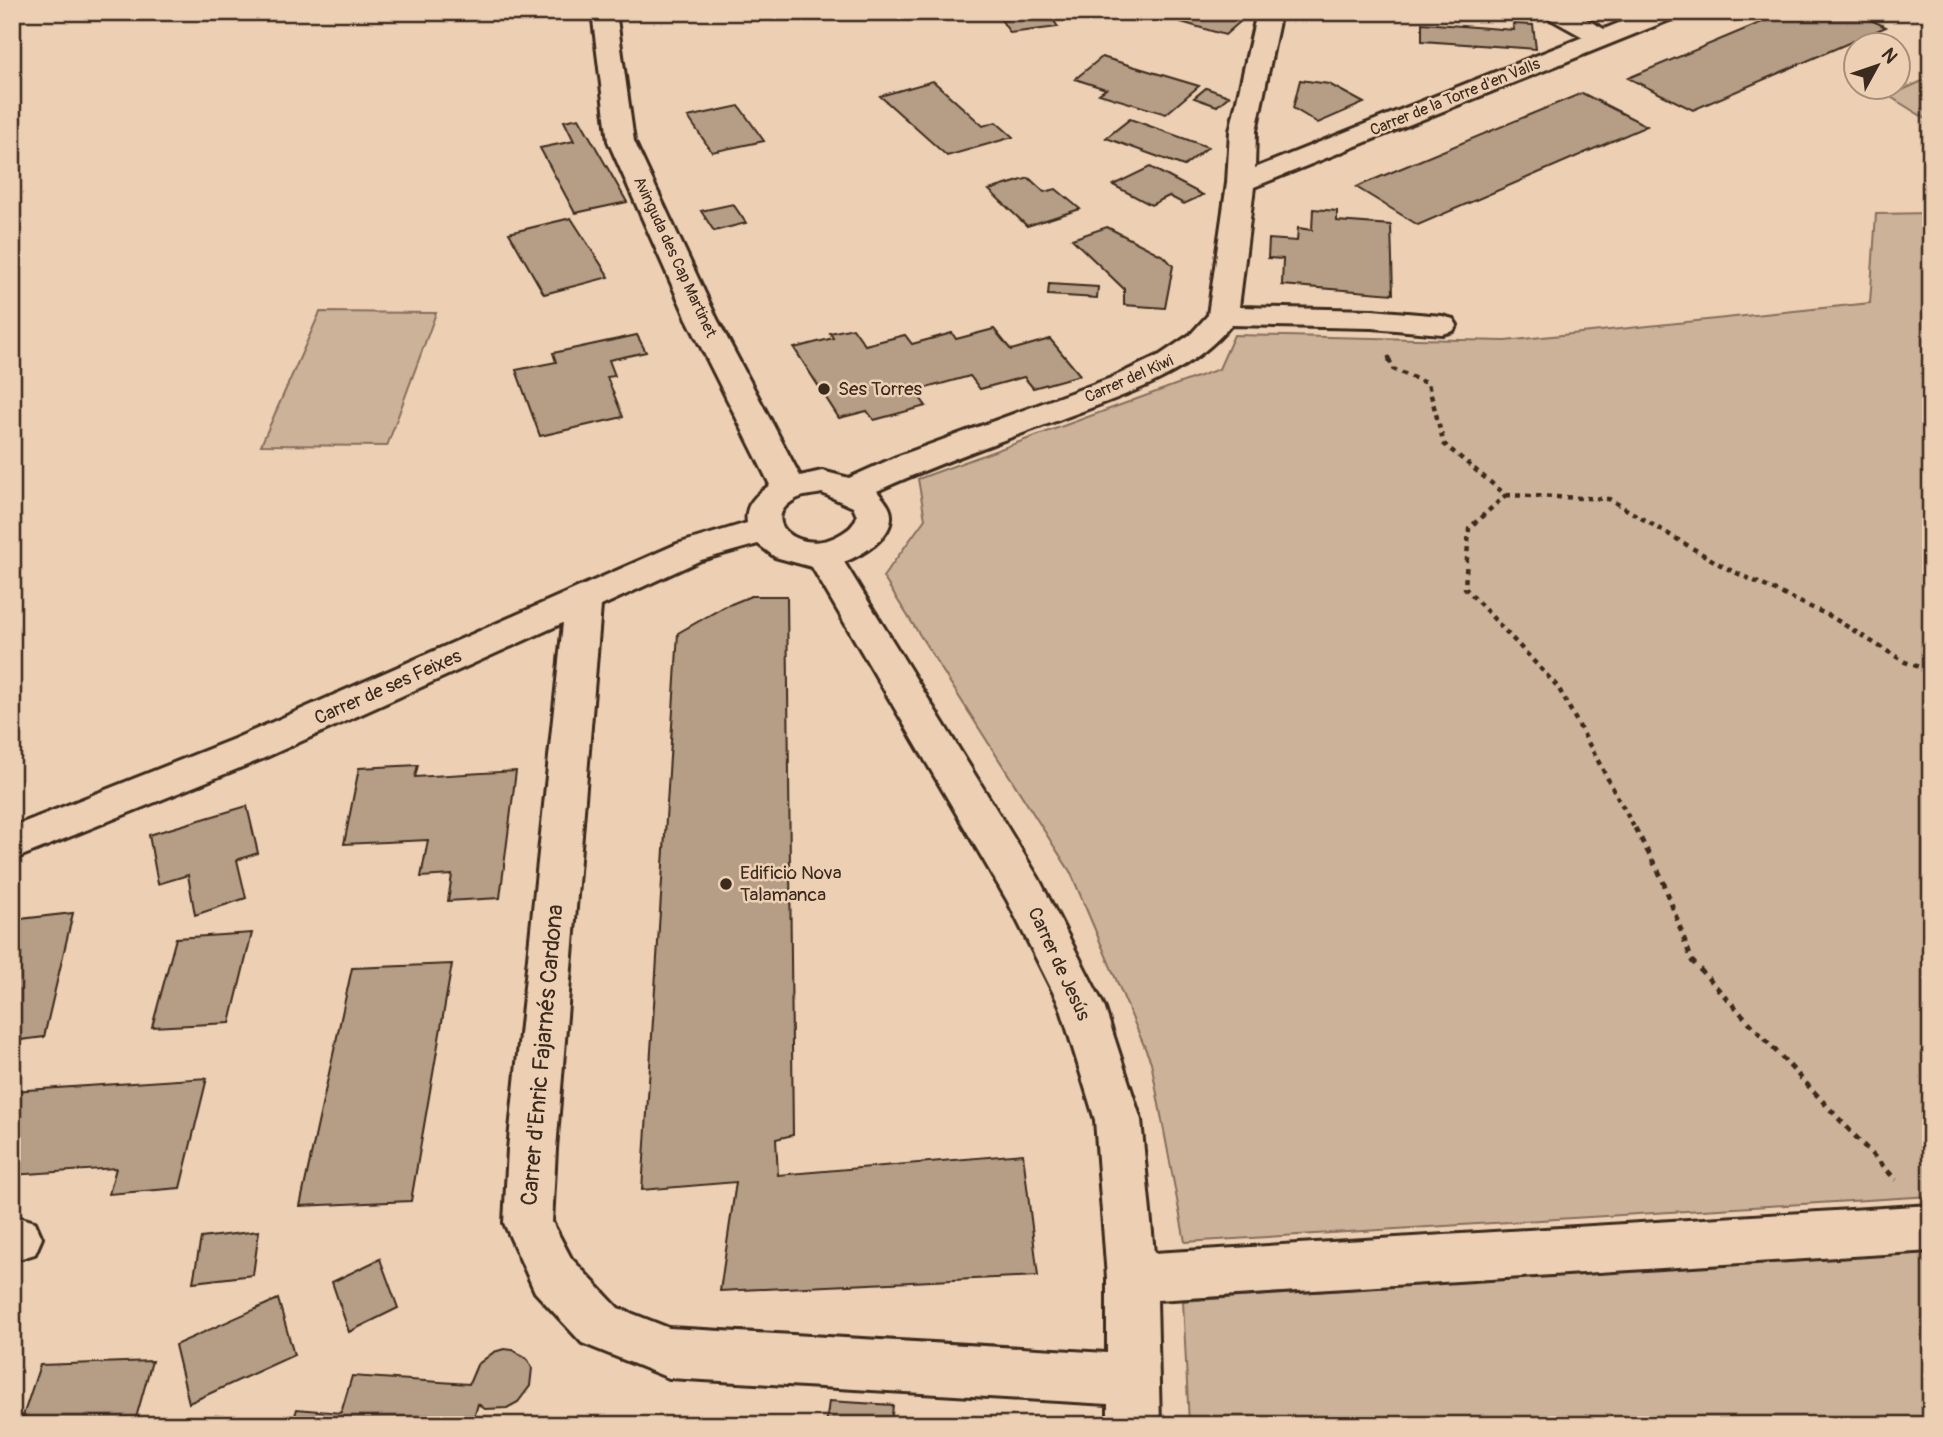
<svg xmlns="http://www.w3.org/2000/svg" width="1943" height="1437" font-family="Pangolin,sans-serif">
<rect width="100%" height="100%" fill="#edd0b4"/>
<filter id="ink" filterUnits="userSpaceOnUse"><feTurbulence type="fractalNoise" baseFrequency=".0143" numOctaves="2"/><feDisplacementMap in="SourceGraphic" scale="14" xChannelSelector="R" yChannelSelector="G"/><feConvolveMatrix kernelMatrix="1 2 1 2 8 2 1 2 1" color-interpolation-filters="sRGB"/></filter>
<g filter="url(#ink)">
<path fill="#ccb299" stroke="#846e5c" stroke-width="2" d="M1931 77V122L1889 96Z
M1931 213V1196L1185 1242 1151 1062 1071 873 883 577 925 519 918 479 1219 369 1234 335 1505 341 1870 303 1876 214Z
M320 312 436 313 387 446 261 445Z
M1931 1249V1425H1189L1183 1301Z"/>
<path fill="#b59d86" stroke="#3b2a1e" stroke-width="2" d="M996 12H1048L1058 27 1010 33Z
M1147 12H1211L1241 21 1225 35Z
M1786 12H1854L1886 27 1693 110 1628 78Z
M1422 23 1514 30 1513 24 1533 25 1536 49 1422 41Z
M1102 57 1199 86 1166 114 1099 94 1106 89 1075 79Z
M1300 80 1329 84 1364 103 1318 123 1293 108Z
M933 81 983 126 996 122 1013 137 947 156 880 96Z
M1206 88 1229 96 1217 106 1194 98Z
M1582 93 1647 126 1418 225 1356 187Z
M739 106 764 141 712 152 688 117Z
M579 118 627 202 575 213 540 148 574 141 564 121Z
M1130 119 1208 147 1184 166 1106 138Z
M1150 167 1203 195 1184 204 1169 196 1151 205 1113 185Z
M1029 178 1044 192 1056 189 1080 209 1027 226 989 190Z
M733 204 746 223 714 231 701 211Z
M1313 209 1337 211V221L1391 225 1393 294 1282 285 1283 259 1268 258 1269 239 1297 241 1298 228 1312 230Z
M571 218 609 277 544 294 509 233Z
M1107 227 1165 257 1173 266 1165 308 1124 305V289L1072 239Z
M1049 284 1098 287 1097 298 1048 295Z
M853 328 865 345 905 335 912 344 952 333 956 339 994 329 1011 350 1050 339 1080 375 1033 388 1024 377 980 389 970 376 915 391 926 406 874 420 867 411 839 418 794 348 833 338 830 333Z
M637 335 646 352 609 360 615 376 607 377 623 417 540 436 516 370 556 362 553 353Z
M751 596H787L793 1135 776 1139 778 1175 1023 1154 1038 1276 720 1291 736 1182 642 1190 678 633 724 607Z
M418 765 415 777 516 771 500 898 448 901 452 875 421 877 428 840 344 844 359 768Z
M247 806 258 853 237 860 246 898 195 915 188 875 158 884 149 835Z
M73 913 44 1037 12 1041V920Z
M252 933 230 1023 152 1027 176 938Z
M452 964 411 1201 300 1206 352 968Z
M207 1078 180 1188 109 1194 116 1168 12 1175V1091Z
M259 1231 253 1275 193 1282 201 1238Z
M380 1259 398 1308 349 1332 332 1282Z
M278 1299 294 1355 189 1403 175 1345Z
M504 1349 513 1350 528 1360 532 1368 530 1386 518 1402 507 1408 485 1409 478 1404 472 1425H292L297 1409 341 1413 352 1376 469 1384 477 1365 494 1352Z
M152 1361 134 1425H20L40 1365Z
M829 1401 893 1405 891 1425H826Z"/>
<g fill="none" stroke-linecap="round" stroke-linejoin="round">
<g stroke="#3b2a1e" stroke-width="6">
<path id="minor" d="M592 12H616L634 141 717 319 800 476 822 471 849 478 896 457 1111 378 1160 355 1191 334 1208 315 1227 183 1230 131 1257 12H1281L1256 131 1255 168 1583 37 1547 17 1544 12H1574L1604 29 1646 12H1680L1677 17 1254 187 1239 307 1372 310 1442 316 1453 319 1457 325 1453 331 1442 334 1372 328 1231 325C1187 378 1118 397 1056 421 995 443 935 465 877 491 882 498 891 506 891 516 892 538 862 555 844 562L1039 879 1104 1006 1141 1120 1154 1253 1931 1205V1251L1157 1300 1160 1425H1108V1404L669 1378 582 1343 535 1292 504 1223 508 1149 563 623 262 759 12 860V827L234 739 677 544 747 523C744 505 756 495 770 485L687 319 608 141ZM822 493 853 507 857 516C854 526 848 530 839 535 801 557 756 520 796 499 803 495 814 495 822 493ZM758 544 775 557 812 567 1007 900 1060 1006 1095 1120 1107 1278V1353L669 1328 618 1308 571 1258 552 1222 556 1149 601 606 701 560Z
M12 1215 35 1222 42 1238 35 1254 12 1261Z"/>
</g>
<path stroke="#3b2a1e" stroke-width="3.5" stroke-dasharray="3.5 3.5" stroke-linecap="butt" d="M1388 356 1390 361"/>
<path stroke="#3b2a1e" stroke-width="4.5" stroke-dasharray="5 5" stroke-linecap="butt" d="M1389 359 1393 369 1428 384 1444 444 1506 495 1469 528 1465 588 1558 687 1635 829
M1506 495 1609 499 1726 568 1830 616 1905 662 1931 671"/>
<path stroke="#3b2a1e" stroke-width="5" stroke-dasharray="6 6" stroke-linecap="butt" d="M1635 828 1662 878 1692 961 1896 1180"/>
<use href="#minor" fill="#edd0b4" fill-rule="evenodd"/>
</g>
</g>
<g fill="#3b2a1e" stroke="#edd0b4" stroke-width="2.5">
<circle cx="824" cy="389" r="7"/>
<circle cx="726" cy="884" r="7"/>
</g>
<g text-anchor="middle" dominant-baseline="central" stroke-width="5" stroke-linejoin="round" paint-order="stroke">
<g font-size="16" fill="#3b2a1e" stroke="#edd0b4">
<text transform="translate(1455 97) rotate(-22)">Carrer de la Torre d'en Valls</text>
<text transform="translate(675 257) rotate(65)">Avinguda des Cap Martinet</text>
<text transform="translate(1129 379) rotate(-24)">Carrer del Kiwi</text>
</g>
<g font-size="19" fill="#3b2a1e" stroke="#edd0b4" text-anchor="start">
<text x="838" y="389">Ses Torres</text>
<text x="740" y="873">Edificio Nova<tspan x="740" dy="22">Talamanca</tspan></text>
</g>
<g font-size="19" fill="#3b2a1e" stroke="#edd0b4">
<text transform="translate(388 687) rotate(-24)">Carrer de ses Feixes</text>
<text transform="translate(1059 964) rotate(65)">Carrer de Jesús</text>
</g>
<g font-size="23" fill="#3b2a1e" stroke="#edd0b4">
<text transform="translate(542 1055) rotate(-85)">Carrer d'Enric Fajarnés Cardona</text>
</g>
</g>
<rect width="1943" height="1437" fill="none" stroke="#edd0b4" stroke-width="42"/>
<rect x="21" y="21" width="1901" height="1395" fill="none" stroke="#3b2a1e" stroke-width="2.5" filter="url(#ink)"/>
<g transform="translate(1877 66) rotate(50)"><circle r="33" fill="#edd0b4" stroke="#a68e78" stroke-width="2"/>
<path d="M0-5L12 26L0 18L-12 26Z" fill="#3b2a1e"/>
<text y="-10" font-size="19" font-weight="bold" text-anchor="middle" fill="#3b2a1e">N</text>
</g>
</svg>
